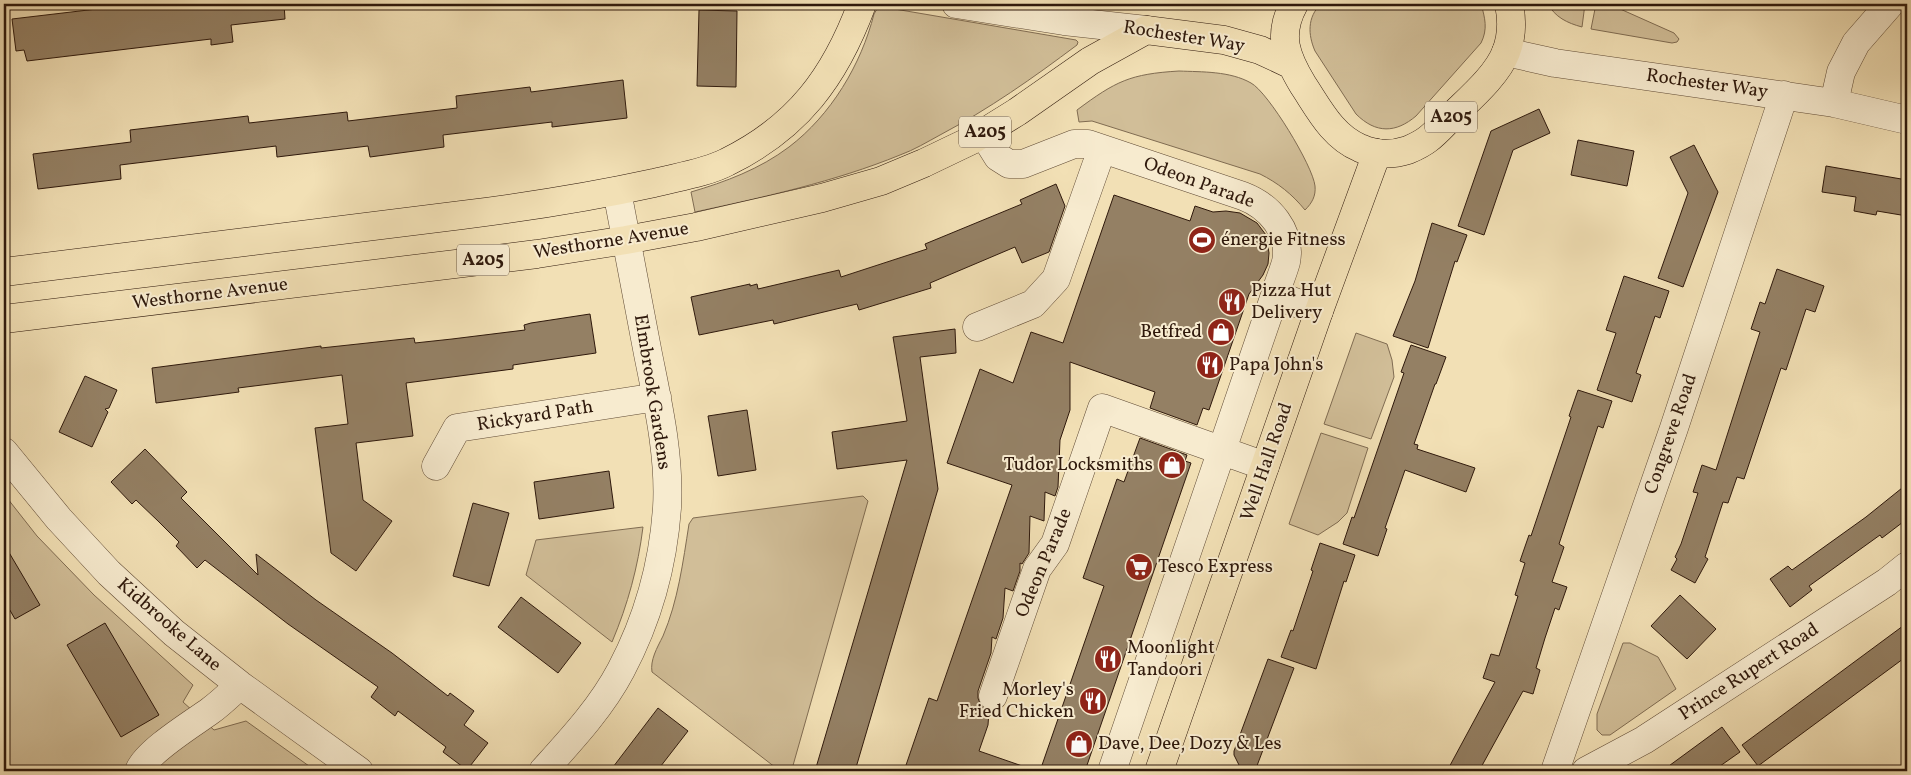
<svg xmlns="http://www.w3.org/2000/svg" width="1911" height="775" font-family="Vollkorn,serif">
<rect width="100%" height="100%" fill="#f2e0b5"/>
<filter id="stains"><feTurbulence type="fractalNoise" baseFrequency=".004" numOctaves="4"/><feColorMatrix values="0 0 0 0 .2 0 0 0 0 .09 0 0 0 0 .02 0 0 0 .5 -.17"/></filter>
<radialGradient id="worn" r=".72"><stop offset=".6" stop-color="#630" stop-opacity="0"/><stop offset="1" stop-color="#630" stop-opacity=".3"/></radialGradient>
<path fill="#d1be98" stroke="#806c52" d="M1321 4H1481C1485 18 1488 29 1481 43L1416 116C1396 133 1376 134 1356 114L1315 51C1308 35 1307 17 1321 4Z
M1548 4H1585L1582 27C1567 23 1555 17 1548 4Z
M1596 4H1609L1674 33 1679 39 1677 42 1672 43 1591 29Z
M883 7 1076 40 1078 42 1077 45C1033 78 989 109 940 135 927 142 914 150 900 155 834 182 764 197 695 212L691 192C725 182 760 169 789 147 831 115 861 65 874 14L877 9Z
M1179 71C1202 72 1230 71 1251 83 1268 92 1313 166 1315 186 1316 196 1312 203 1305 210 1292 194 1278 183 1260 174L1092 121 1079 122 1077 110C1116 81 1130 74 1179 71Z
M1356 333 1387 344 1392 360 1394 377 1371 439 1324 424Z
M1321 433 1368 448 1347 513 1338 522 1318 535 1289 524Z
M4 494 37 536 94 595 193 685 183 702 214 730 246 721 316 771H4Z
M863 496 868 501 792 769 780 771 652 672C650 660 657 648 663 636 678 601 683 562 689 524L693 518Z
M643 527C638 567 628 604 612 642L526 575 536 540Z
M1623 643H1630L1658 657 1676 689 1610 735H1602L1597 730V714Z"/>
<path fill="#948064" stroke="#2f190c" d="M139 4H284L285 19 231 25 233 42 211 45V39L27 61 24 50 16 51 12 19Z
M699 10 737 11 736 87 697 86Z
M623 80 627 118 552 127V122L443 135 444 147 370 157 368 146 277 157 276 146 120 165 121 179 38 189 33 154 131 142 130 130 248 116 249 123 347 112 348 121 457 108 456 96 530 87 531 92Z
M1539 109 1550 133 1513 150 1484 235 1458 226 1491 131Z
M1578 140 1634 151 1627 186 1571 175Z
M1694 145 1718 192 1683 287 1658 278 1688 193 1670 157Z
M1826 166 1907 180V216L1877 211 1876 215 1854 211 1856 197 1822 192Z
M1056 184 1065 206 1049 252 1022 263 1015 247 930 283 931 288 859 310 857 304 774 324 773 320 699 335 691 297 750 284V286L757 284 758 289 839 270 841 277 927 249 925 244 1022 204 1020 200Z
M1114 195 1190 221 1195 206 1213 212 1226 211 1240 213 1257 223 1266 235 1269 253 1268 264 1263 275 1249 294 1209 410 1203 408 1197 425 1150 408 1155 392 1070 362V410L1060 440 1058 487 1055 496 1045 492 1044 521 1030 516 1029 553 1022 564 1020 563V571L1013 591 1005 588 1003 618 996 639 992 637 991 653 978 691V698L981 706 989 711 988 725 979 751 1028 768 1027 771H904L929 698 937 701 1012 485 947 463 980 369 1013 383 1031 332 1063 343Z
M1432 223 1467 235 1457 262 1455 261 1428 348 1393 336 1415 281Z
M1777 269 1824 286 1815 312 1806 309 1786 370 1781 368 1744 479 1737 477 1728 503 1723 502 1705 557 1708 559 1695 583 1671 570 1677 559 1675 557 1681 544 1698 493 1693 492 1702 465 1716 470 1760 332 1751 329 1760 302 1765 304Z
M1624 276 1669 291 1660 318 1655 316 1636 373 1641 375 1632 402 1597 390 1616 333 1606 330Z
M590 314 596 353 513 365V369L406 383 413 436 356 443 363 500 392 521 356 571 331 553 315 428 348 424 342 375 238 388 239 392 156 403 152 368 321 346V348L414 338 415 343 452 339 525 330 524 325 531 323Z
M955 329 956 353 920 357 938 489 855 771H815L907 460 837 469 832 432 907 421 893 337Z
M1411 345 1446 357 1436 384H1435L1414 444 1418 445 1417 449 1475 468 1466 492 1405 470 1385 528 1387 529 1378 556 1343 544 1352 517 1354 518 1404 373 1401 372Z
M85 376 117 390 109 408 105 409 108 412 92 447 59 432Z
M1578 390 1612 401 1603 428 1598 426 1559 544 1564 547 1552 582 1567 587 1559 610 1555 608 1545 638 1536 668 1540 670 1533 694 1523 691 1479 771H1447L1495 682 1483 678 1491 654 1499 656 1518 596 1515 595 1525 563 1520 561 1529 535 1531 536 1571 417 1569 416Z
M747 410 756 470 718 476 708 416Z
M1140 438 1187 455 1185 461 1191 463 1085 771H1040L1104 586 1083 578 1117 479 1124 482Z
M145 449 187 492 181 498 258 575 256 554 316 600 392 653 448 696 450 693 474 711 464 725 488 743 467 770 443 752 446 747 398 711 395 716 371 697 378 687 288 624 205 560 197 568 176 546 179 542 158 521 136 500 132 504 111 482Z
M609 471 614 508 539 519 534 482Z
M1907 484V519L1882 538 1880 535 1809 586 1812 590 1790 607 1770 579 1788 566 1792 570 1866 517Z
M473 503 509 513 489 586 453 576Z
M1320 543 1355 555 1346 582 1344 581 1316 669 1281 657 1291 630 1293 631 1313 571 1311 570Z
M4 544 40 605 15 619 4 600Z
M1680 595 1716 629 1687 659 1651 626Z
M521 597 581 643 558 673 498 627Z
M105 623 159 715 121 737 67 645Z
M1907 623V656L1758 766 1742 745Z
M1268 659 1294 668 1255 771H1242L1234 755V751Z
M658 708 688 731 657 771H610Z
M1722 727 1740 752 1713 771H1662Z"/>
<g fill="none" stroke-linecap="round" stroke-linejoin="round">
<g stroke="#604b36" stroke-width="29">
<path id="minor" d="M956 4 1064 21 1146 30
M1506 52 1555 63 1834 103 1907 120
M1834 103 1841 72 1856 43 1890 4
M983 133 998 157 1009 164H1023L1074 144H1088L1243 196C1269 206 1292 231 1286 262 1283 273 1278 284 1275 295L1112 771
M1275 295 1319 311
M977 327 1033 304 1056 279 1102 149
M4 452 59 519 109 573 174 633 240 685 359 771
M436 466 457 428 657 397
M993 696 1037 569 1055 544 1102 408 1265 466
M139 771C146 752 192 724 210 711 221 703 230 694 240 685
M543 771C571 740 601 708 621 670 648 619 663 565 667 508 670 456 658 404 648 354 638 300 627 245 617 191
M1555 771 1674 428 1784 95
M1586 771 1644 740 1887 582 1907 566"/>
</g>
<g stroke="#2f190c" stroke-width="29">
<path id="major" d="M1159 771 1319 311 1377 153"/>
</g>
<g stroke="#2f190c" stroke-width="29">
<path id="highway" d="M1294 4C1277 35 1286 57 1303 85 1319 109 1332 136 1360 148 1375 155 1393 155 1408 150 1415 147 1423 143 1428 139 1436 133 1443 125 1450 118 1468 100 1497 76 1506 52 1512 37 1512 19 1509 4
M4 272C156 254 309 235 462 215 526 207 590 197 654 183 677 177 706 173 727 162 798 127 835 77 862 4
M4 319 537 254 626 240 696 227 822 198 881 181 924 163 972 140 1017 112 1090 61 1146 30 1224 40 1260 50 1290 64"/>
</g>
<use href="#minor" stroke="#f7ebcf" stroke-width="28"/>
<use href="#major" stroke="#f2e0b5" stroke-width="28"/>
<use href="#highway" stroke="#f2e0b5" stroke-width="28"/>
</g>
<defs>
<g id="stadium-disc" transform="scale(1.4375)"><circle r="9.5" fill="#8f2418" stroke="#f7ebcf"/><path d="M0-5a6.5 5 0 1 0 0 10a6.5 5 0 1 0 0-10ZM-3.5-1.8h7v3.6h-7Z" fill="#fff"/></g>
<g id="restaurant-disc" transform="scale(1.4375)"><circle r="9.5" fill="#8f2418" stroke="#f7ebcf"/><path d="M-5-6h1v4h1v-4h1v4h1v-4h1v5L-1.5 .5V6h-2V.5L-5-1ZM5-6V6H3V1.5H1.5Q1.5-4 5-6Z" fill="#fff"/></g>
<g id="shop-disc" transform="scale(1.4375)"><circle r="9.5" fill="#8f2418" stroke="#f7ebcf"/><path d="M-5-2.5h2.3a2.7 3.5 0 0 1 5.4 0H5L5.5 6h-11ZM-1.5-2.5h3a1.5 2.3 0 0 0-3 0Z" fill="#fff"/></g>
<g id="supermarket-disc" transform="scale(1.4375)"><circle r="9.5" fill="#8f2418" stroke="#f7ebcf"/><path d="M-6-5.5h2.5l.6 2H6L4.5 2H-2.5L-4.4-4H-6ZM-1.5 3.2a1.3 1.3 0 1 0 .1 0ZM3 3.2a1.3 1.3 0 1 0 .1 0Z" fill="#fff"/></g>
</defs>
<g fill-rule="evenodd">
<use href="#stadium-disc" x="1202" y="240"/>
<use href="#restaurant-disc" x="1232" y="302"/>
<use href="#shop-disc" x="1221" y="332"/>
<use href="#restaurant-disc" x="1210" y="365"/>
<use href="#shop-disc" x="1172" y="465"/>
<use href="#supermarket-disc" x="1139" y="567"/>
<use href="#restaurant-disc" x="1108" y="659"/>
<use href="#restaurant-disc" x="1093" y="701"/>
<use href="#shop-disc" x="1079" y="744"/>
</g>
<g text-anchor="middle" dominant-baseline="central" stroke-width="4" stroke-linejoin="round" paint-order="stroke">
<g fill="#f7ebcf" stroke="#6b5846" stroke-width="1">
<rect x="1425" y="101.5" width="52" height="31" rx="4"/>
<rect x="959" y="116.5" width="52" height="31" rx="4"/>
<rect x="457" y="244.5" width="52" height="31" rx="4"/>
</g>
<g font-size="18" font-weight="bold" fill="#2f190c">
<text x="1451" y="117">A205</text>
<text x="985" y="132">A205</text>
<text x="483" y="260">A205</text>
</g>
<g font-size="19" fill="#2f190c" stroke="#f7ebcf">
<text transform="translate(1184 37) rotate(9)">Rochester Way</text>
<text transform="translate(1707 84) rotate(8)">Rochester Way</text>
<text transform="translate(1199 183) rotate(20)">Odeon Parade</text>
<text transform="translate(611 241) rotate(-9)">Westhorne Avenue</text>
<text transform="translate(210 294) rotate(-7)">Westhorne Avenue</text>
<text transform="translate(652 392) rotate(81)">Elmbrook Gardens</text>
<text transform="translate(535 416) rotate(-9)">Rickyard Path</text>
<text transform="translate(1671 434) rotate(-71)">Congreve Road</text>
<text transform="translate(1267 462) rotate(-71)">Well Hall Road</text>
<text transform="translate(1044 563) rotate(-67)">Odeon Parade</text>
<text transform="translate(169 625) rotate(41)">Kidbrooke Lane</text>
<text transform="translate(1749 672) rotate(-33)">Prince Rupert Road</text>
</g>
<g font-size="19" fill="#2f190c" stroke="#f7ebcf" text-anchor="start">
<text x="1221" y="240">énergie Fitness</text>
<text x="1251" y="291">Pizza Hut<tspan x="1251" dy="22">Delivery</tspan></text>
<text x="1202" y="332" text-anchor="end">Betfred</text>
<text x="1229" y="365">Papa John's</text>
<text x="1153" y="465" text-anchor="end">Tudor Locksmiths</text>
<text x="1158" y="567">Tesco Express</text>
<text x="1127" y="648">Moonlight<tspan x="1127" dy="22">Tandoori</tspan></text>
<text x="1074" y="690" text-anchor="end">Morley's<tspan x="1074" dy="22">Fried Chicken</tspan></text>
<text x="1098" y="744">Dave, Dee, Dozy &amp; Les</text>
</g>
</g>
<rect width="1911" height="775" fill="none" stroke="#f2e0b5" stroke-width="20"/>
<rect x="5" y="5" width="1901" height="765" fill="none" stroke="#2f190c" stroke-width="2.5"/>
<rect x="10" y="10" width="1891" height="755" fill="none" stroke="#2f190c"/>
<rect width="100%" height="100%" filter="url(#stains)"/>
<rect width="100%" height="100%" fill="url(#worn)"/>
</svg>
